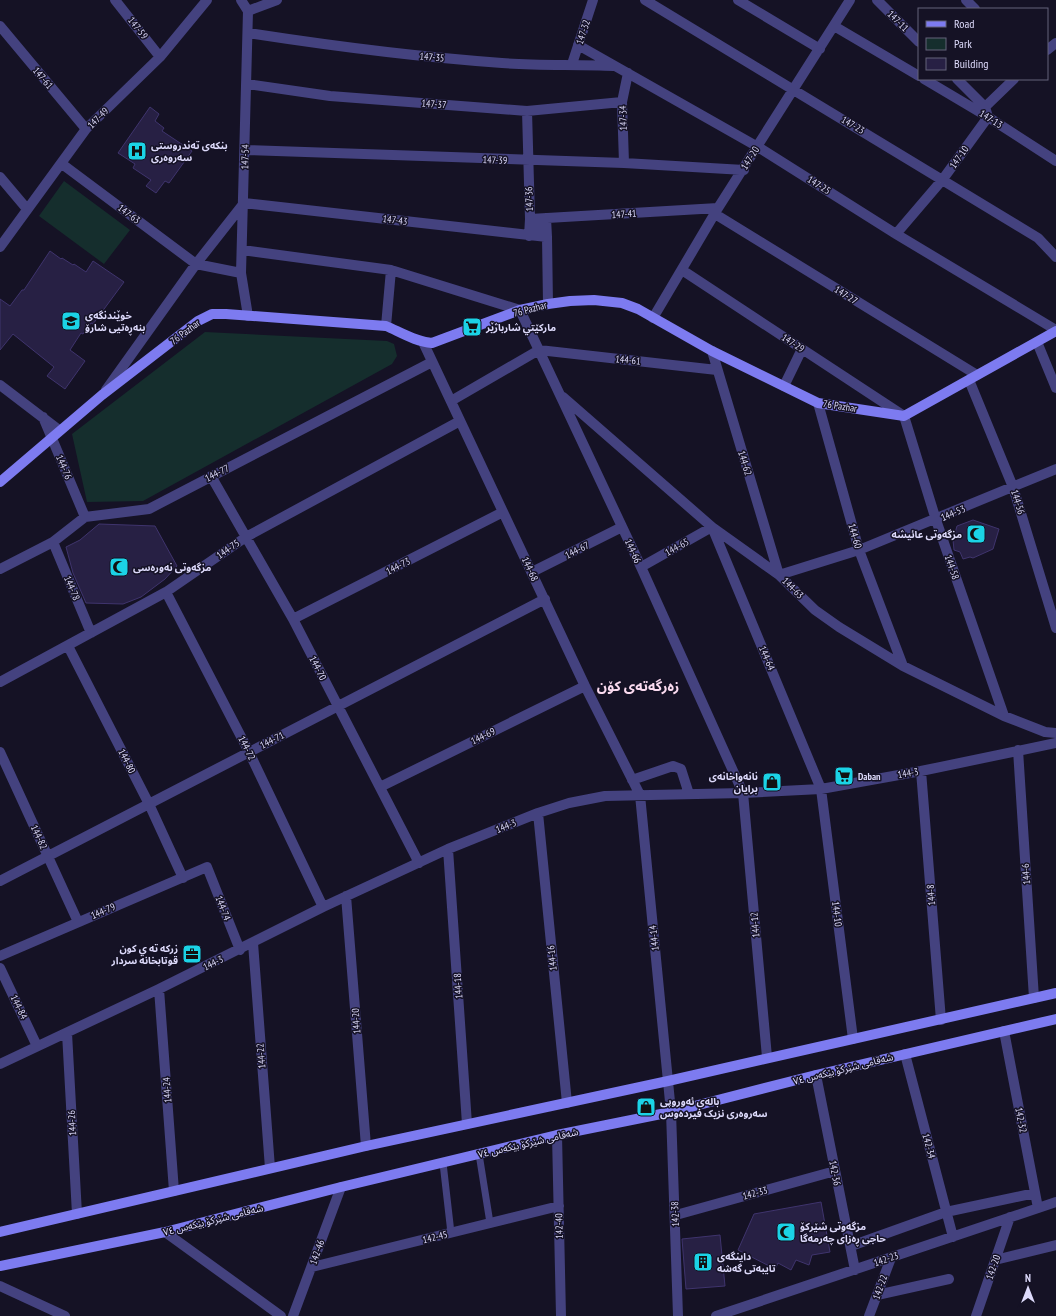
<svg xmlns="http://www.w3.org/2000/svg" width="1056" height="1316" font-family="'PT Sans Narrow','Noto Sans Arabic',sans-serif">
<rect width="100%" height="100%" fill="#151225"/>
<path fill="#152e2d" d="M64 181 130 230 104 264 39 216Z
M205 332 387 341 394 344 397 356 392 364 143 501 87 502 72 434Z"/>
<path fill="#272044" stroke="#3f346d" d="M150 107 159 114 155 121 164 128 162 131 192 151 169 183 165 181 156 193 146 186 151 180 133 168 135 164 118 153Z
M50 251 61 259 62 258 73 265 74 264 86 272 93 261 124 282 93 324 91 323 83 334 81 333 70 350 85 361 65 389 47 376 54 367 13 334 0 350V299L10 306 22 290H24Z
M973 520 999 529 993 549 973 558 970 557 963 559 960 552 954 550 953 540 957 526Z
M99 524 155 526 177 566 165 579 141 597 123 604 86 603 73 573 66 547 80 540Z
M821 1202 830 1252 812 1255 809 1265 796 1260 791 1270 778 1263 775 1269 738 1250 754 1214Z
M720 1235 725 1286 686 1289 682 1239Z"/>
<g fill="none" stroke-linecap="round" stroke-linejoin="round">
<path stroke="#44427f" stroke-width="7" d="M479 1154 490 1223
M443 1163 451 1233"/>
<path stroke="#44427f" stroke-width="10" d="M115 0 160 57
M241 0 248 11 241 273 248 316
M645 0 1038 238 1056 257
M738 0 820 49
M877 0 919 42
M966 0 975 9
M248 11 277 0
M0 26 86 129
M834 26 919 76
M248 33C332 46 417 57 502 63 539 66 577 64 614 66
M578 45 758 147 896 234 1056 330
M1047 50 1056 43
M572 64 593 0
M924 79 988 117 1056 161
M247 84 330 96 527 111 622 102
M985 107 1014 79
M527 111 530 219 547 237 548 304
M246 150 624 163 744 170
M624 163 622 102 628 73
M62 164 196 264 241 273
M0 177 27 209
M715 214 977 375
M896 234 943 179 988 117 985 107 957 79
M529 236 530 219 718 208
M0 247 86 129 160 57 207 0
M242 250 391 270 520 310 641 567 743 793 767 1057
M682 270 904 416 936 520 1004 716
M653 318 718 208 850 0
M386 326 391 270
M423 342 585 686 640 795 671 1112 678 1316
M1037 342 1056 388
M712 351 779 575 859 550 1056 469
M969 380 1013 487 1056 628
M0 385 59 430
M784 386 802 349
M106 390 196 264 244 203 547 237 546 218
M563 397 712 527 779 575 815 610 839 627 903 666 1004 716 1045 732 1056 733
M451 401 539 350 717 370
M818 403 859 550 903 666
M43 417 85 517
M211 476 293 619 419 863
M53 542 91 633
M641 567 712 527 821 789 853 1039
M0 569 53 542 85 517 149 509 432 362
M532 572 622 527
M166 592 249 752 323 907
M293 619 503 512
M68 646 149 804 183 878
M0 682 166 592 246 537 460 421
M1018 750 1034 998
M0 752 78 922
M921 771 941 1020
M632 780 673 766 681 769 689 794
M380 787 585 686
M538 813 567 1103
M448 849 467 1124
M0 881 545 599
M346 896 366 1146
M253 943 270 1168
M0 956 207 867 240 950
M0 968 37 1046
M159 989 174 1191
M1004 1031 1038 1208
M67 1033 77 1214
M905 1054 953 1237
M0 1064 159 989 323 907 448 849 538 813 569 803 605 796 743 793 821 789 921 771 1056 743
M816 1075 855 1270
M557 1135 561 1316
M676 1215 835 1171
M165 1232 281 1316
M851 1246 946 1212 1035 1193
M995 1260 1056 1245
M312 1267 559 1206
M0 1286 65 1316
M877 1295 949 1279
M293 1316 341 1187
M716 1316 1056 1202
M869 1316 891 1258
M976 1316 1010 1217"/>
<path stroke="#7d7bf0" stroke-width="10" d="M0 482 102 395 198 321 212 314H226L386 326C400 332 416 342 432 343L520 310 548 304 570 301 594 300 622 303 638 309 712 351 818 403 904 416 1056 331
M0 1232 366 1146 668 1081 1056 993
M0 1266 165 1232 341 1187 557 1135 671 1112 816 1075 1056 1019"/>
</g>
<defs>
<g id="hospital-square" transform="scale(1)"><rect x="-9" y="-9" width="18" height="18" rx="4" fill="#1bd3e6" stroke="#151225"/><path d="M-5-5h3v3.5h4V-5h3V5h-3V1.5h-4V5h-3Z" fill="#111"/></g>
<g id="school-square" transform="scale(1)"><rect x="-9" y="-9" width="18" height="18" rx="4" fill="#1bd3e6" stroke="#151225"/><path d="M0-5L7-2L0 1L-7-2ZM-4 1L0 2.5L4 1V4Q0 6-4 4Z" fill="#111"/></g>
<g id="supermarket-square" transform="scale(1)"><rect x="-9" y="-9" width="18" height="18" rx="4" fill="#1bd3e6" stroke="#151225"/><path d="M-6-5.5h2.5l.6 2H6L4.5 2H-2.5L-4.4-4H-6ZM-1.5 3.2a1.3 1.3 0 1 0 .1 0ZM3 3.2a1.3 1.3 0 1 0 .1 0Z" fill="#111"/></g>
<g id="mosque-square" transform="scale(1)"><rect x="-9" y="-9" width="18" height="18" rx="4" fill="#1bd3e6" stroke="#151225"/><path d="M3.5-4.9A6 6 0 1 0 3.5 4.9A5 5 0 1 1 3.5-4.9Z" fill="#111"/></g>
<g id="shop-square" transform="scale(1)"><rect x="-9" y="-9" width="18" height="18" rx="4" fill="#1bd3e6" stroke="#151225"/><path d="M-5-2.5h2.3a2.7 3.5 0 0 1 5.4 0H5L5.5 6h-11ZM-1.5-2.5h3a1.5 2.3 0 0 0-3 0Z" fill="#111"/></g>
<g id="office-square" transform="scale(1)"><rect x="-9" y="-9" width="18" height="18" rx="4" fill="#1bd3e6" stroke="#151225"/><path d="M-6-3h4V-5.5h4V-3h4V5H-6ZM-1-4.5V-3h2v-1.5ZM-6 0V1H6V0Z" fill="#111"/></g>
<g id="building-square" transform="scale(1)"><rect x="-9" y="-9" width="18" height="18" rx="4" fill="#1bd3e6" stroke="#151225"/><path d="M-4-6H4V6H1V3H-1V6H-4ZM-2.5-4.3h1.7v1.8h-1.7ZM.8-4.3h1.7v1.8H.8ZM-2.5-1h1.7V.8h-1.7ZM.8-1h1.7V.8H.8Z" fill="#111"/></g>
</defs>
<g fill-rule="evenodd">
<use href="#hospital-square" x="137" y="151"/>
<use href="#school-square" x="71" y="321"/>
<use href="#supermarket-square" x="472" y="327"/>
<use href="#mosque-square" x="976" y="534"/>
<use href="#mosque-square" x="119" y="567"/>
<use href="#supermarket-square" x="844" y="776"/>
<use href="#shop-square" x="772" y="782"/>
<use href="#office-square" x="192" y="954"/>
<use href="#shop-square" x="646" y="1107"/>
<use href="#mosque-square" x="786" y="1232"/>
<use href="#building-square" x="703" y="1262"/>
</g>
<g text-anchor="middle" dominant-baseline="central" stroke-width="3" stroke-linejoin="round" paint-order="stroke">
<g font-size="10" fill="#dddafb" stroke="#151225">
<text transform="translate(898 21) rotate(45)">147-11</text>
<text transform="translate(138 28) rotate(52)">147-59</text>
<text transform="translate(583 32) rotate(-72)">147-32</text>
<text transform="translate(432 57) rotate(5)">147-35</text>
<text transform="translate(43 78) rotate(50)">147-61</text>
<text transform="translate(434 104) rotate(4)">147-37</text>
<text transform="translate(98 118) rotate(-45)">147-49</text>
<text transform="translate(623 118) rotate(-91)">147-34</text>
<text transform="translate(991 119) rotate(32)">147-13</text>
<text transform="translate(853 125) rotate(31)">147-23</text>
<text transform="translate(245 157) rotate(-89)">147-54</text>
<text transform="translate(959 157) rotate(-55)">147-10</text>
<text transform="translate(750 158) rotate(-58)">147-20</text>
<text transform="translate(495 160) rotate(2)">147-39</text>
<text transform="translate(819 185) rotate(32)">147-25</text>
<text transform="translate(529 199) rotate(-92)">147-36</text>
<text transform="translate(129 214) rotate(37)">147-63</text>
<text transform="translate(624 214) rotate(-3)">147-41</text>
<text transform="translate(395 220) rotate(7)">147-43</text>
<text transform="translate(846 295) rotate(32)">147-27</text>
<text transform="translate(530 309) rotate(-15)">76 Pazhar</text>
<text transform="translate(185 332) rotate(-37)">76 Pazhar</text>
<text transform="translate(793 343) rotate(33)">147-29</text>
<text transform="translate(628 360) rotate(6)">144-61</text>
<text transform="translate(840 406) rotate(9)">76 Pazhar</text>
<text transform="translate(745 463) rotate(73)">144-62</text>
<text transform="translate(64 467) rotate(67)">144-76</text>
<text transform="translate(217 473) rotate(-27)">144-77</text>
<text transform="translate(1018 502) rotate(73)">144-56</text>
<text transform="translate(953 513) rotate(-23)">144-53</text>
<text transform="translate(855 536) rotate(74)">144-60</text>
<text transform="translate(677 547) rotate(-29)">144-65</text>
<text transform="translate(228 549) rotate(-35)">144-75</text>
<text transform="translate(577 550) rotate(-27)">144-67</text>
<text transform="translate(633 551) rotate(65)">144-66</text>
<text transform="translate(398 566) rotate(-27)">144-73</text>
<text transform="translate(952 567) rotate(71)">144-58</text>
<text transform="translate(530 569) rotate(65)">144-68</text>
<text transform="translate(72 588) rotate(67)">144-78</text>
<text transform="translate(793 588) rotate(45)">144-63</text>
<text transform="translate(767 658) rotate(67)">144-64</text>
<text transform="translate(318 668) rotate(63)">144-70</text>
<text transform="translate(483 736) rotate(-26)">144-69</text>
<text transform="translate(272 740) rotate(-27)">144-71</text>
<text transform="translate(247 748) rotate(63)">144-72</text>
<text transform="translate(127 761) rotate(63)">144-80</text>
<text transform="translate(908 773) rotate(-10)">144-3</text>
<text transform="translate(506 826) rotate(-22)">144-3</text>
<text transform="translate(39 837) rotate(65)">144-82</text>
<text transform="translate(1026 874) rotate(-94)">144-6</text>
<text transform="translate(931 895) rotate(-94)">144-8</text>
<text transform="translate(223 908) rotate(69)">144-74</text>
<text transform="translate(103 911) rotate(-23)">144-79</text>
<text transform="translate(837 914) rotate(83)">144-10</text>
<text transform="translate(755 925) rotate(-95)">144-12</text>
<text transform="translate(654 938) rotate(-96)">144-14</text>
<text transform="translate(552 958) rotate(-96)">144-16</text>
<text transform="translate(213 963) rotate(-26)">144-3</text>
<text transform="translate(458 986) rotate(-94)">144-18</text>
<text transform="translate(19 1007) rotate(64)">144-84</text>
<text transform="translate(356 1021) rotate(-94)">144-20</text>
<text transform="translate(261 1056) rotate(-95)">144-22</text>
<text transform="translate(843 1069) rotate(-14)">شەقامی شێرکۆ بێکەس ٧٤</text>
<text transform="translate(167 1090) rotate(-94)">144-24</text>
<text transform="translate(1021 1120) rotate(79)">142-32</text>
<text transform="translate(72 1123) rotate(-93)">144-26</text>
<text transform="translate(528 1143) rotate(-13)">شەقامی شێرکۆ بێکەس ٧٤</text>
<text transform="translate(929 1146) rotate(75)">142-34</text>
<text transform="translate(835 1173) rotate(79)">142-36</text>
<text transform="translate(755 1193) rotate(-15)">142-33</text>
<text transform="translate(675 1214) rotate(-92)">142-38</text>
<text transform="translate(213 1220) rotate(-14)">شەقامی شێرکۆ بێکەس ٧٤</text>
<text transform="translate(559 1226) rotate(-91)">142-40</text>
<text transform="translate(435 1237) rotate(-14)">142-45</text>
<text transform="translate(317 1252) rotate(-70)">142-46</text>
<text transform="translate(886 1259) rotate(-19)">142-23</text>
<text transform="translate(993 1267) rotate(-71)">142-20</text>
<text transform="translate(880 1287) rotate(-70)">142-22</text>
</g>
<g font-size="10" font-weight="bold" fill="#dddafb" stroke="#151225" text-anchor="start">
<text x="151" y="145">بنکەی تەندروستی<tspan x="151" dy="12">سەروەری</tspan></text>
<text x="85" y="315">خوێندنگەی<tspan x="85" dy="12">بنەڕەتیی شارۆ</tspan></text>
<text x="486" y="327">مارکێتي شارباژێر</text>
<text x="962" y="534" text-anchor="end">مزگەوتی عائیشە</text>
<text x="133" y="567">مزگەوتی نەورەسی</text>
<text x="758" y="776" text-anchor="end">نانەواخانەی<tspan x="758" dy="12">برایان</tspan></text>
<text x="858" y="776">Daban</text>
<text x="178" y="948" text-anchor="end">زركه ته ي كون<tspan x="178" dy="12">قوتابخانه سردار</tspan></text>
<text x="660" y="1101">بالەی ئەوروپی<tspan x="660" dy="12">سەروەری نزیک فیردەوس</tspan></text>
<text x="800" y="1226">مزگەوتی شێرکۆ<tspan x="800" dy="12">حاجی ڕەزای چەرمەگا</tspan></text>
<text x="717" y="1256">داینگەی<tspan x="717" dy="12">تایبەتی گەشە</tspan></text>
</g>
<g font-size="14" font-weight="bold" fill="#fbdbf0" stroke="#151225">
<text x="638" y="686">زەرگەتەی کۆن</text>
</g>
</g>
<rect x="918" y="8" width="130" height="72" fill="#151225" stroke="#65627b"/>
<rect x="926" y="21" width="20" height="6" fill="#7d7bf0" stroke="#65627b"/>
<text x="954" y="28" font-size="12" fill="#dddafb">Road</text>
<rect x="926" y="38" width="20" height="12" fill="#152e2d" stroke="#65627b"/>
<text x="954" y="48" font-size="12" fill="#dddafb">Park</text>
<rect x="926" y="58" width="20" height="12" fill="#272044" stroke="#65627b"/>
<text x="954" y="68" font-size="12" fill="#dddafb">Building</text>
<g transform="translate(1028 1288)" stroke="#151225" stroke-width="3" paint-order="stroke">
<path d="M0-3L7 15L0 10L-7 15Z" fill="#dddafb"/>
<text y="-6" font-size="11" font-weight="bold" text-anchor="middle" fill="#dddafb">N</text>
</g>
</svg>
